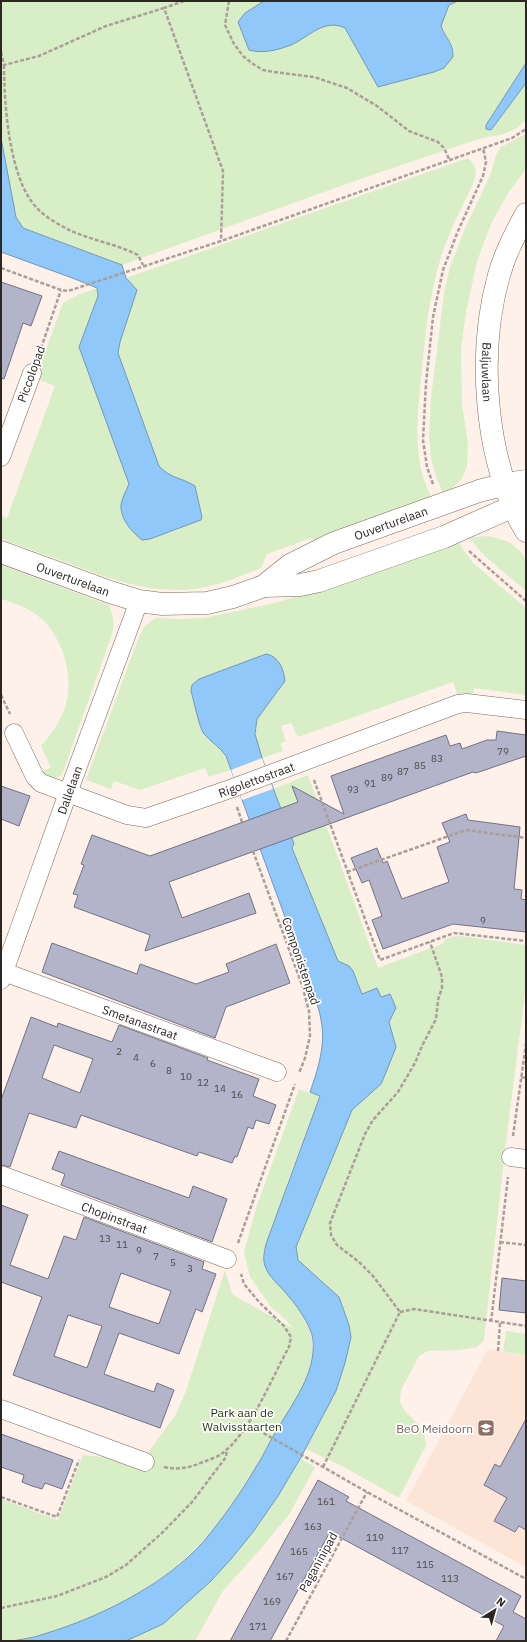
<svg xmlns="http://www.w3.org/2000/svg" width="527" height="1642" font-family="'IBM Plex Sans',sans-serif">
<rect width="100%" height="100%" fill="#fef1e9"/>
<path fill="#fce5d6" d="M488 1349 526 1356V1567L406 1501Z"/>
<path fill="#d8eec6" d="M1 1H264L245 13 292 44C308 34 326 19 345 28L378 87 434 72 444 68 453 57 451 42 445 35 441 26 449 5 458 1H526V63L486 125 491 130 526 83V120L517 128 504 134 479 139 363 178 122 265 23 228 16 217 1 138Z
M526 134V169L508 193 491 224 477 261 466 312 461 350 462 404 468 444 467 466 461 480 444 496 436 476 431 458 429 436 431 398 444 293 450 267 464 231 491 173 496 155 501 147Z
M468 158C477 166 477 171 474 181 464 204 451 227 443 251 429 292 425 336 421 379 418 410 414 442 422 473 424 482 429 492 433 501L320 544 311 538 267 554 261 568C234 579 205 591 176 590 140 590 108 578 76 566 51 557 26 548 1 539V516L7 518 55 386 40 380 37 374 63 303 78 295 97 288 98 296 79 347 129 484C122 504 120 505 127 524L169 533 201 520 202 516 175 477 166 474 159 466 118 353 126 278Z
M486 536C505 539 515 543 526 559V591L486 557 469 538Z
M458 542 473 563 526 608V695L474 688 473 695 464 694 458 696 453 682 298 737 291 723 281 726 286 741 280 744 283 751 262 758C259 747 254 736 256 725 260 695 296 698 278 660L266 654 199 679 191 688V691L202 731 222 750 231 770 209 777 205 768 140 790 114 781 111 789 86 780 137 642 144 627 152 620 156 618 180 619 204 618 270 604 334 587Z
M1 565 109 605C113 615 115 623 112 634L63 772 59 777C51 779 47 778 42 772L51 767 41 746C50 736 58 725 63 713 76 683 65 641 42 619 30 609 16 603 1 599Z
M308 775 378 968 444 943V940L452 937 460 936 526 945V985L504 1159 484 1340 477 1347 459 1350 427 1351 419 1356 401 1390 400 1401 404 1410 419 1425 424 1433 426 1445 399 1498 342 1466 306 1449 336 1391 345 1363 351 1337 349 1325 339 1297 298 1260 296 1247 352 1110 381 1084 396 1047 389 1022 396 1008 381 997 377 988 362 994 353 971 338 961 292 847 294 844 273 789Z
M299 1089 320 1096 287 1183 271 1278C298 1304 323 1332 308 1372L303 1458 301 1459 315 1467 290 1513 264 1545 223 1591 195 1641H126L163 1624 211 1581 231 1559 253 1532 278 1496 300 1460 221 1520 202 1542 175 1568 133 1597 87 1619 43 1635 12 1641H1V1499L58 1520 83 1455 142 1461 176 1414 186 1391 225 1270 232 1293 235 1296 294 1329 284 1318 271 1307 250 1277 244 1252 256 1208Z
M506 1331 526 1334V1356L503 1351Z"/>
<path fill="#90c8fa" stroke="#7397b9" d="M264 1H458L449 5 441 26C446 40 453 41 453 57L444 68 434 72 378 87 345 28C324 18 309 37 291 45 278 50 263 54 249 50L238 22 245 13Z
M526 63V83L491 130 486 129V125Z
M1 138 16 217 23 228 122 265 126 278 137 290 120 342 118 353 159 466C171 479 181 477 195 486L202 517 201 520 150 539 142 540C132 532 120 519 121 505 122 498 126 491 129 484L79 347 98 296 97 288 75 279 1 252Z
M266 654C279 656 284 670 285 681L257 719 255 734 262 758 294 844 292 848 338 961 349 966 353 971 362 994 377 988 381 997 390 994 396 1008 389 1022 396 1047 387 1070 381 1084 352 1110 296 1247 298 1260 339 1297 349 1325 351 1337 345 1363 336 1391 300 1459 278 1496 253 1532 231 1559 211 1581 163 1624 126 1641H12C22 1639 34 1638 44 1634 100 1617 165 1585 204 1541 223 1518 241 1493 256 1467 264 1455 269 1442 277 1430 293 1402 316 1374 313 1340 311 1324 295 1303 284 1291 276 1282 266 1274 264 1262 263 1256 265 1249 266 1244L320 1096 310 1092C318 1069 326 1045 321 1020 320 1012 317 1004 314 996L226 756C220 747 211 742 204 734 199 727 194 701 191 691L192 685 199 679Z"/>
<path fill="#fef1e9" d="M262 758 273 789 242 800 231 770Z"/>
<path fill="#b3b4c9" stroke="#717285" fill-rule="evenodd" d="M1 282 42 296 31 326 23 323 4 379 1 378Z
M497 731 526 735V756L476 773 473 772 169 882 182 918 249 893 256 913 145 951 150 935 74 907 78 895 73 894 84 865 81 864 92 835 150 856 298 802 292 786 344 814 331 776 446 735 450 746 460 743 462 749 487 740H496Z
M1 786 30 796 19 826 1 819Z
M466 814 468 820 520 827 514 889 522 890 521 899 526 900V932L453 924 383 949 372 920 382 916 369 880 362 883 351 858 377 848 383 863 387 861 402 899 449 882 437 847 450 842 442 823Z
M52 943 137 974 140 964 196 984 229 972 226 964 276 944 290 983 226 1007 215 1038 42 972Z
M31 1017 57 1027 58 1023 112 1042 119 1025 208 1058 207 1060 259 1079 253 1096 276 1105 269 1124 256 1120 253 1129 248 1127 237 1157 235 1156 232 1163 199 1152 197 1156 81 1115 76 1128 29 1113 10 1167 1 1165V1100ZM54 1045 93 1059 80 1093 42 1078Z
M59 1151 189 1198 193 1186 227 1199 212 1242 61 1185 65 1174 52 1169Z
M1 1205 28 1215 10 1265 48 1279 64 1236 76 1240 84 1217 204 1262 202 1269 216 1274 202 1312 196 1309 179 1354 119 1333 104 1374 154 1392 157 1383 174 1390 160 1428 13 1375 42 1297 1 1282ZM121 1273 171 1291 159 1324 109 1307ZM68 1315 102 1326 87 1368 54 1356Z
M502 1278 526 1281V1313L499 1310Z
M526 1419V1530L519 1526 515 1532 494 1521 507 1498 484 1485 495 1464 500 1467Z
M1 1434 73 1460 62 1489 45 1483 42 1489 32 1486 22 1482 24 1475 1 1467Z
M318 1480 349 1497 346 1501 521 1596 513 1612 526 1619V1641H496L504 1626 330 1532 270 1641H230Z"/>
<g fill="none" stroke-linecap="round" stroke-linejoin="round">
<g stroke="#7c695d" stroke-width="19">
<g id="street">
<path d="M1 457 32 373"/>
<path id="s1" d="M14 733 35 777 41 783 127 815 146 818 230 789 458 704 467 703 526 710"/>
<path id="s2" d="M4 972 277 1072"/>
<path id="s3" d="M1 980 68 793 139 601"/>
<path d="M511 1157 526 1159"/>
<path id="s4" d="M1 1175 227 1259"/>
<path d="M1 1409 145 1462"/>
</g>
</g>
<g stroke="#7c695d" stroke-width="23">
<g id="secondary">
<path id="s5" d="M526 214C516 233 505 253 499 275 477 353 484 460 526 531"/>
<path id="s6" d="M1 552 110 592 139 601 162 604 207 603 233 597 264 586 290 565 334 543 479 491 506 484 526 481"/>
<path d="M264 586 300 585 319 581 444 537 514 506 525 498"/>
</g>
</g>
<path stroke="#aa9f98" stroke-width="2.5" stroke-dasharray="4 2" stroke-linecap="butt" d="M184 1 164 8 223 171 221 241
M229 1 225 25 234 44 243 56 253 64 263 70 274 72 314 77 347 88 377 106 409 131 438 142 444 148 449 159
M1 52 4 65 39 56 106 26 164 8
M4 65C4 103 9 180 37 208 45 217 58 224 69 230 91 240 116 244 138 255L143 265
M1 268 61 290 68 291 221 241 512 138 526 129
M39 354 61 290
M433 484 427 467 423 440 426 383 433 317 443 270 458 231 483 176 486 162 483 148
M469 551 526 601
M1 695 10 714
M314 780 380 960 454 933 526 941
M237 807 242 822
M253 851 302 985 309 1011 310 1036 305 1058 299 1073
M347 872 466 830 526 838
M521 1077 526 1078
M513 1136 526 1044
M500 1242 526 1245
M238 1243 295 1084
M400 1312 414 1309 526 1326
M491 1322 508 1177
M498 1351 500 1323
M247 1426 258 1430 367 1492 526 1579
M164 1467C179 1470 189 1468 203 1462 208 1460 215 1458 220 1455 250 1434 271 1379 289 1347L291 1337 284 1326 260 1303 244 1284 241 1274
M323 1467 400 1312 373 1276 359 1262 337 1245 331 1235 330 1223 365 1134 373 1120 398 1092 415 1063 422 1046 436 1019 438 1000 442 988V977L430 942
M1 1497 57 1517 79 1460
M1 1608 57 1596 106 1577 126 1565 163 1532 192 1502 226 1457 227 1448
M286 1641 367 1492"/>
<use href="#street" stroke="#fff" stroke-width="18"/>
<use href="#secondary" stroke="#fff" stroke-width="22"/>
</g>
<defs>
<g id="school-square" transform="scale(0.9)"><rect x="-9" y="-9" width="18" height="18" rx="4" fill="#8d6e63" stroke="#fff"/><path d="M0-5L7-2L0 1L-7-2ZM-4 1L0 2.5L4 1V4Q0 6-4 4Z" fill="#fff"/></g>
</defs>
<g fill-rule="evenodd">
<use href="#school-square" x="486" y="1428"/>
</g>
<g text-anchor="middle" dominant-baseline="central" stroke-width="3.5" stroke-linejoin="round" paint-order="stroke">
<g font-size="10" fill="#4f4a4b">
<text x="503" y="751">79</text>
<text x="437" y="758">83</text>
<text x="420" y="765">85</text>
<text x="403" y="771">87</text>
<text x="387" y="777">89</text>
<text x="370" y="783">91</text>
<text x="353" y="789">93</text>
<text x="483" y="920">9</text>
<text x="119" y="1051">2</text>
<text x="136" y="1057">4</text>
<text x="153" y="1063">6</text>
<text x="169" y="1070">8</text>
<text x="186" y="1076">10</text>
<text x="203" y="1082">12</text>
<text x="220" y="1088">14</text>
<text x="237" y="1094">16</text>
<text x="105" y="1238">13</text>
<text x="122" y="1244">11</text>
<text x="139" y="1250">9</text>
<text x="156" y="1256">7</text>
<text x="173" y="1262">5</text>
<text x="190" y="1268">3</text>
<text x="326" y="1501">161</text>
<text x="313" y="1526">163</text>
<text x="375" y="1537">119</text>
<text x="400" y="1550">117</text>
<text x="299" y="1551">165</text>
<text x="425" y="1564">115</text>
<text x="285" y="1576">167</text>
<text x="450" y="1578">113</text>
<text x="272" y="1601">169</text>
<text x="258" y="1626">171</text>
</g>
<g font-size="12" fill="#2e2621" stroke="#fff">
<text stroke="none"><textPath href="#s5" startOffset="165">Baljuwlaan</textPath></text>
<text transform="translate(31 374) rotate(-70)">Piccolopad</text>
<text stroke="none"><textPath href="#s6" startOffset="417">Ouverturelaan</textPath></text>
<text stroke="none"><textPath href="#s6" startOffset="77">Ouverturelaan</textPath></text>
<text stroke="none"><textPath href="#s1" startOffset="285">Rigolettostraat</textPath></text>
<text stroke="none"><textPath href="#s3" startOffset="202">Dallelaan</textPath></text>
<text transform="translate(301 961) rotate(71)">Componistenpad</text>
<text stroke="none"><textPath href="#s2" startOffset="145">Smetanastraat</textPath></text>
<text stroke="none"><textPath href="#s4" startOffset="121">Chopinstraat</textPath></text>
<text transform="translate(318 1562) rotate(-61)">Paganinipad</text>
</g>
<g font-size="12" fill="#1f3406" stroke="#fff">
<text x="242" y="1412">Park aan de<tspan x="242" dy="14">Walvisstaarten</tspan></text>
</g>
<g font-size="12" fill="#785e54" stroke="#fff" text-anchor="end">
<text x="473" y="1428">BeO Meidoorn</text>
</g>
</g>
<rect width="527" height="1642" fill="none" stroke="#2e2621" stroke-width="4"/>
<g transform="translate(495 1610) rotate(37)" stroke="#ffffff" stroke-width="3" paint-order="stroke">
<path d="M0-3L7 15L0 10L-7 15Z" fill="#2e2621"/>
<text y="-6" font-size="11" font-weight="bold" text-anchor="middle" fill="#2e2621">N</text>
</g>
</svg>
